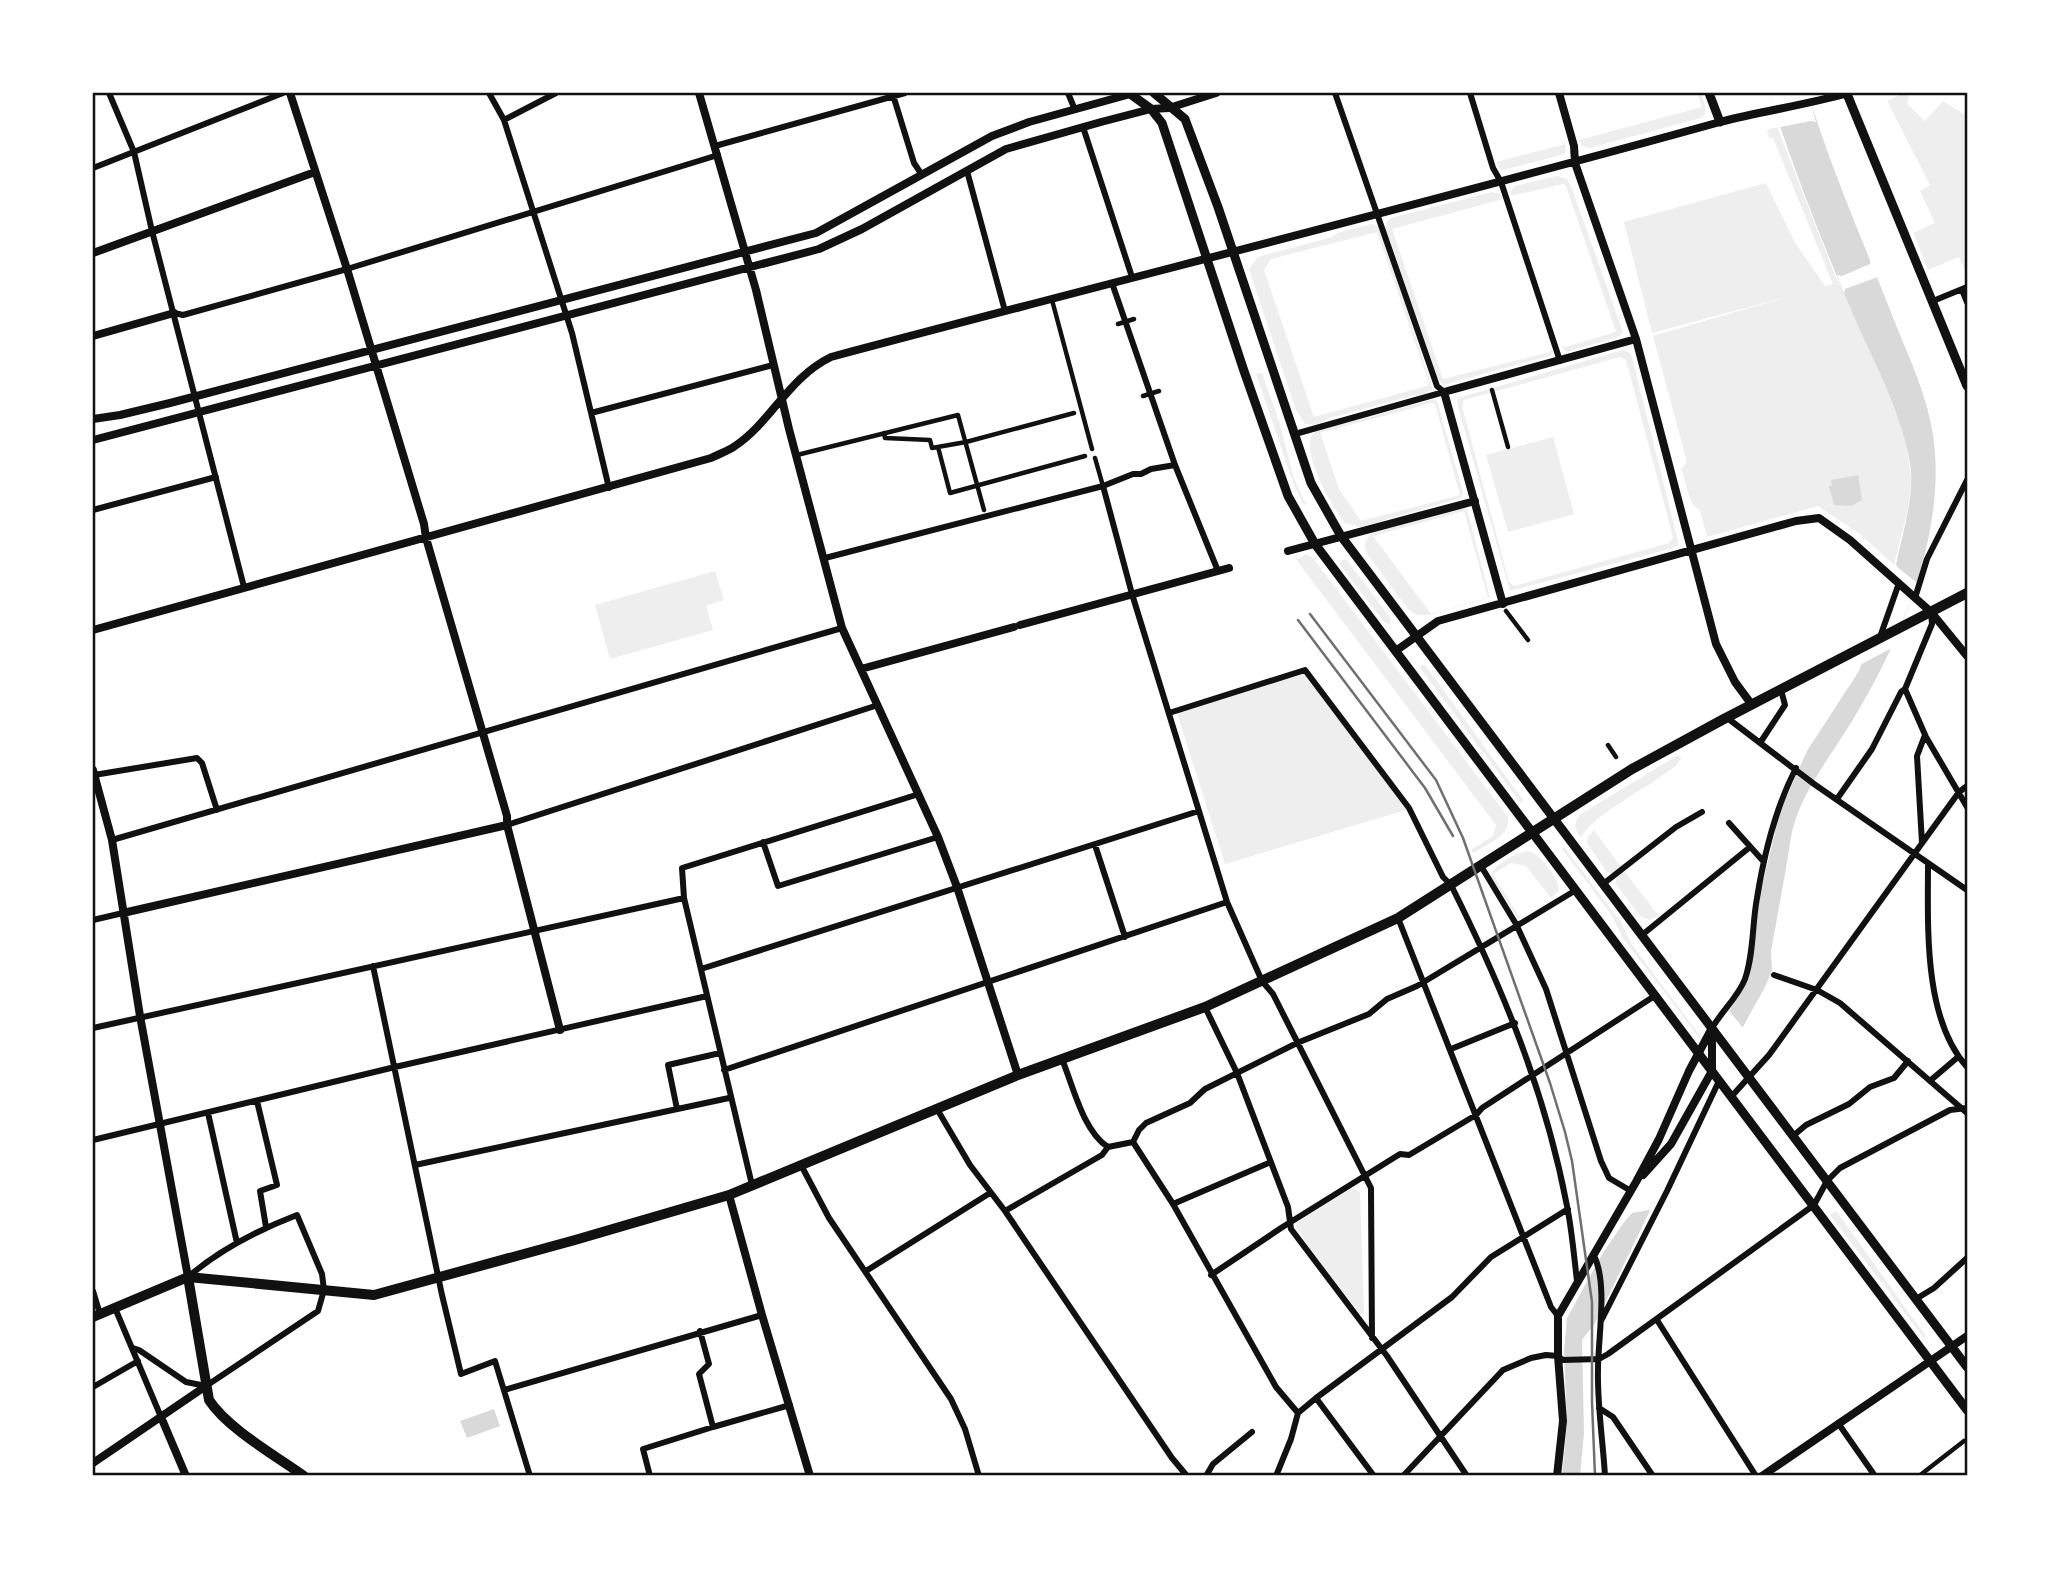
<svg xmlns="http://www.w3.org/2000/svg" width="2060" height="1569" font-family="'Space Grotesk',sans-serif">
<rect width="100%" height="100%" fill="#fff"/>
<path fill="#eee" fill-rule="evenodd" d="M1697 93H1701L1705 106V114L1701 118 1589 148 1582 146 1579 140 1702 107Z
M1903 93 1909 96 1907 104 1925 121 1943 101 1967 116V275L1959 257 1928 270 1915 237 1913 233 1935 223 1920 191 1930 185 1887 101Z
M1777 127 1836 278 1841 287 1845 289 1906 438 1911 481 1908 509 1894 565 1860 534 1818 506 1707 537 1700 510C1687 504 1687 482 1681 469L1687 462 1653 336 1790 296 1652 333 1624 222 1766 183 1794 241 1825 286 1833 284 1773 138H1769L1767 130Z
M1566 144 1565 154 1503 170 1499 169 1496 162Z
M1557 176 1567 179 1571 186 1623 332 1619 337 1566 352 1561 345 1565 347 1616 332 1566 186 1563 184 1511 196V191L1515 186Z
M1492 192 1500 194 1503 199 1392 229 1443 379 1550 352 1552 348V353L1550 356 1443 385 1438 380 1385 226 1388 220 1395 217Z
M1371 224 1380 227 1433 390 1421 395H1415L1330 418 1315 425 1305 424 1296 410 1249 269 1258 257 1332 237 1337 233ZM1377 232 1429 383 1427 386 1314 417 1264 270 1271 259Z
M1623 350 1630 353 1632 357 1679 545 1673 548 1510 591 1457 403 1458 398ZM1620 357 1626 360 1673 537 1669 543 1514 586 1509 582 1462 406 1464 400Z
M1262 373 1280 424 1294 479 1306 504 1304 505 1294 485 1256 374Z
M1434 399 1437 401 1463 492 1461 498 1361 527 1345 523C1332 507 1302 455 1312 435L1317 431ZM1432 403 1435 404 1460 495 1361 521 1339 489 1320 433Z
M1553 437 1574 514 1508 532 1486 455Z
M1463 508 1467 509 1490 598 1430 615H1417L1408 609 1367 554C1362 545 1366 536 1376 531ZM1464 511 1488 598 1431 614 1373 536Z
M1306 554 1313 558 1508 817C1511 836 1487 844 1473 853L1471 850 1493 836 1496 825 1295 558 1299 559Z
M1342 560H1347L1391 619 1390 624 1385 623 1340 565Z
M715 571 724 600 706 606 713 630 610 659 595 605Z
M1422 665H1425C1459 710 1490 756 1524 801L1521 803 1420 668Z
M1305 672 1406 810 1225 864 1177 713Z
M1678 755 1681 758C1678 765 1672 769 1666 773 1645 789 1590 817 1581 838 1574 830 1573 822 1581 814Z
M1594 830 1621 867 1612 874 1606 871 1587 843 1588 837Z
M1564 847 1621 922 1632 945 1703 1040 1702 1041 1623 938 1611 914 1562 849Z
M1529 851C1542 856 1558 877 1559 890L1551 898 1526 866 1511 863 1493 874 1518 915 1523 916 1518 918 1491 878V874C1497 863 1516 852 1529 851Z
M1624 871 1659 916 1649 920 1640 916 1616 884V877Z
M1352 1188 1360 1192 1364 1314 1361 1315 1311 1251 1296 1227 1297 1222Z
M1836 1211C1867 1252 1895 1295 1926 1336L1924 1338 1830 1215Z"/>
<path fill="#d9d9d9" d="M1769 93H1808C1832 172 1866 248 1896 325 1911 362 1927 396 1933 435 1947 526 1904 634 1858 711 1838 746 1807 784 1795 821 1790 836 1789 853 1786 868 1781 896 1776 924 1771 951L1772 971 1764 989C1702 1098 1651 1211 1595 1323L1582 1340 1584 1433 1580 1476H1562L1567 1424 1564 1352 1567 1318 1601 1256 1626 1219 1731 1008 1748 979 1760 895 1780 812 1807 751 1859 671 1898 567 1896 565C1902 535 1913 502 1911 471 1907 424 1871 356 1852 312 1821 240 1793 167 1769 93Z
M1858 475 1862 500 1851 506 1834 505 1829 486H1832L1831 480Z
M494 1409 500 1426 467 1438 460 1421Z"/>
<path fill="#fff" d="M1769 93H1808L1816 122 1811 121 1780 127Z
M1871 260 1878 277 1845 289 1844 293 1837 275 1842 276 1870 264Z
M1896 566 1917 583 1892 648 1858 666Z
M1728 1009 1743 1028 1654 1209 1632 1213 1613 1235Z"/>
<g fill="none" stroke-linecap="round" stroke-linejoin="round">
<path stroke="#111" stroke-width="4.5" d="M1052 300 1092 449
M1118 324 1134 319
M1492 390 1508 447
M1143 396 1159 391
M884 433 885 438 930 440 932 448 966 442 1074 413
M938 447 950 493 1085 456
M797 455 958 415 984 510
M1095 458 1103 486
M1506 611 1528 640
M1608 745 1616 757
M1919 1476 1964 1441"/>
<path stroke="#111" stroke-width="6" d="M109 93 134 152 152 231 244 587
M489 93 504 120 572 333 609 488
M1068 93 1075 110
M1470 93 1493 168 1501 182 1560 361
M893 95 914 163 922 175
M504 120 556 93
M1083 127 1132 277
M715 146 905 93
M93 168 283 93
M967 171 1005 311
M1112 283 1175 465 1218 571
M1962 290 1967 302
M1933 301 1967 287
M174 313 183 315 347 269 718 155
M591 413 773 365
M1295 434 1444 392 1437 386 1335 93
M1103 486 1132 594 1227 902 1262 981 1273 994 1371 1188 1372 1338
M93 510 216 477
M825 558 1103 486 1133 474H1141L1151 469 1175 465
M1915 598 1927 559 1967 480
M1880 637 1899 583
M1905 689 1926 737 1967 807
M1169 713 1305 670 1409 808 1443 877 1451 885C1503 989 1545 1091 1567 1206 1572 1231 1574 1256 1577 1281
M1726 717 1814 784 1967 890
M1760 743 1785 705 1781 690
M94 775 197 758 202 763 217 810
M1837 799 1872 749 1901 692 1905 689 1932 624 1931 612
M1729 823 1764 862
M507 825 878 705
M112 840 842 628
M763 842 778 886 938 837
M1922 843 1917 756 1925 735
M1095 845 1125 937
M1928 863C1928 926 1923 1018 1967 1067
M1481 866 1516 924 1546 989 1601 1161 1609 1178 1631 1191
M1603 884 1676 827 1702 812
M1398 918 1551 1307 1558 1316
M93 920 123 913
M1642 935 1750 847
M373 966 442 1295 461 1374 495 1361 530 1476
M701 969 1199 811
M1774 975 1817 990 1840 1003 1967 1113
M1205 1007 1237 1073 1288 1207 1291 1229 1387 1356 1467 1476
M93 1028 684 898
M1712 1028C1722 1011 1738 997 1745 979 1754 953 1752 924 1757 898 1764 854 1776 807 1796 768
M1451 1049 1515 1023
M1062 1059C1073 1086 1083 1131 1108 1147
M724 1070 1227 902
M1931 1080 1958 1057
M1731 1097 1769 1055 1959 792 1967 786
M257 1101 277 1185 260 1191 266 1227
M677 1109 668 1065 720 1053
M937 1109 970 1165 1005 1211 1172 1458 1187 1476
M208 1113 237 1243
M1793 1136 1806 1125 1849 1104 1870 1087 1894 1078 1908 1061
M93 1140 395 1067 707 996
M1133 1142 1139 1130 1146 1123 1190 1103 1205 1089 1297 1043 1369 1014 1387 999 1417 986 1576 890
M1133 1142 1173 1204 1276 1387 1298 1413
M1108 1147 1133 1142
M415 1165 729 1098
M801 1165 829 1218 951 1399 965 1429 979 1476
M752 1185 684 898 682 868 919 794
M1173 1204 1271 1162
M1005 1211 1102 1155 1108 1147
M1594 1256C1608 1283 1598 1338 1598 1369 1597 1404 1603 1441 1605 1476
M866 1271 990 1193
M1211 1275 1281 1228 1400 1154 1409 1155 1476 1115 1482 1108 1656 995
M93 1291 100 1314
M1916 1299 1934 1288 1967 1258
M115 1308 161 1417
M1657 1320 1756 1476
M1601 1321 1667 1191 1719 1081
M700 1331 709 1364 699 1374 713 1427 790 1405
M133 1348 139 1350 186 1382 206 1386 318 1311 324 1290 322 1274 297 1215C258 1230 220 1250 189 1276
M93 1387 138 1361
M504 1390 762 1315
M1599 1408 1613 1417 1653 1476
M1838 1423 1875 1476
M650 1476 643 1449 713 1427
M1206 1476 1213 1464 1252 1432
M1276 1476 1291 1439 1298 1413 1316 1398
M1374 1476 1316 1398 1452 1297 1491 1257 1568 1209
M1403 1476 1503 1370 1531 1358 1546 1355 1558 1356 1563 1360 1599 1359 1608 1354 1814 1205 1827 1181 1840 1168 1950 1110 1967 1108"/>
<path stroke="#111" stroke-width="8" d="M290 93 347 269 424 524 426 538 507 816V825L560 1030
M699 93 756 290 789 429 842 628 938 837 957 887 1018 1075
M1559 93 1574 146 1575 163 1636 339 1716 644 1735 682 1752 705
M93 253 315 172
M93 336 174 313
M93 419 120 415 170 403 816 233 992 136 1029 122 1134 93
M93 440 819 249 862 229 1006 149 1101 122 1151 109 1169 108 1216 93
M1288 551 1475 501
M1503 604 1444 392 1636 339
M1020 625 1229 568
M93 630 711 458C719 454 728 451 735 446 772 421 788 378 831 357 1127 278 1425 204 1720 122 1762 111 1806 105 1848 93
M1397 650 1438 621 1796 521 1819 518 1850 540 1931 612 1967 656
M861 669 1014 627
M93 770 112 840 140 1016 188 1277
M123 913 507 825
M1643 1175 1671 1144 1712 1071V1031
M729 1195 762 1315 810 1476
M161 1417 186 1476
M93 1463 206 1386
M1557 1476 1563 1421 1558 1356V1316L1636 1182 1659 1139 1689 1071 1712 1028
M1762 1476 1967 1336"/>
<path stroke="#111" stroke-width="9" d="M1129 93 1151 109 1162 123 1244 371 1288 496 1315 544 1967 1410
M1154 93 1185 119 1218 207 1311 483 1341 536 1967 1367
M1709 93 1720 122
M1847 94 1967 386"/>
<path stroke="#111" stroke-width="10" d="M188 1277 209 1400C227 1428 276 1456 304 1476"/>
<path stroke="#111" stroke-width="10" d="M93 1317 188 1277 374 1295 575 1240 729 1195 1018 1075 1205 1007 1398 918 1632 769 1722 720 1967 593"/>
<path stroke="#707070" stroke-width="2.5" d="M1310 614 1436 780 1463 838 1550 1083 1565 1132 1572 1161 1592 1302V1402L1595 1476
M1298 620 1425 788 1453 836"/>
</g>
<rect width="2060" height="1569" fill="none" stroke="#ffffff" stroke-width="189"/>
<rect x="94" y="94" width="1872" height="1380" fill="none" stroke="#111" stroke-width="2.5"/>
</svg>
